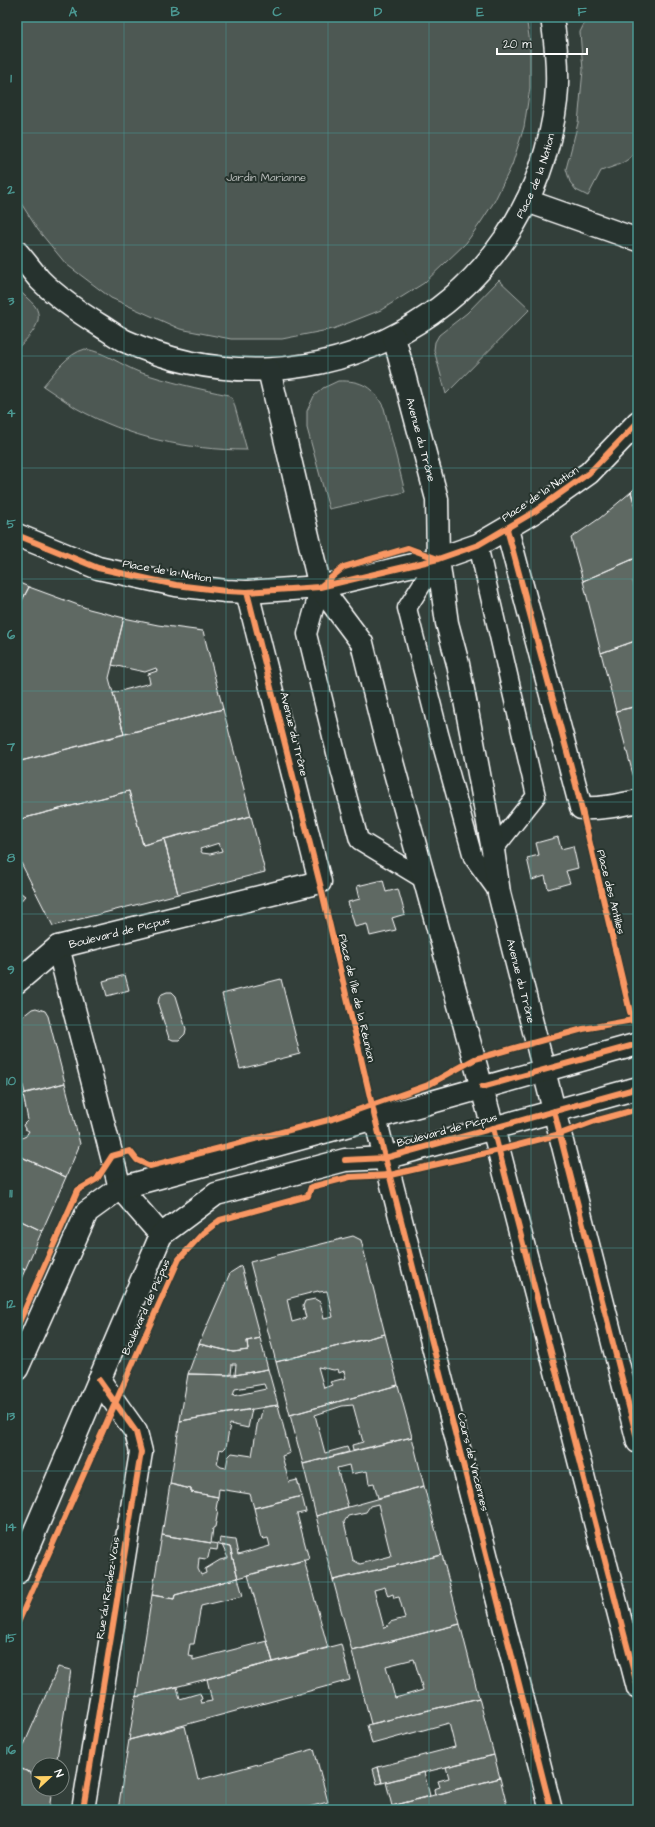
<svg xmlns="http://www.w3.org/2000/svg" width="655" height="1827" font-family="'Architects Daughter',sans-serif">
<rect width="100%" height="100%" fill="#333f3a"/>
<filter id="ink" filterUnits="userSpaceOnUse"><feTurbulence type="fractalNoise" baseFrequency=".025" numOctaves="2"/><feDisplacementMap in="SourceGraphic" scale="8" xChannelSelector="R" yChannelSelector="G"/><feConvolveMatrix kernelMatrix="1 2 1 2 8 2 1 2 1" color-interpolation-filters="sRGB"/></filter>
<g filter="url(#ink)">
<path fill="#4d5853" stroke="#a6aca9" d="M17 17H526L530 43V88L524 127 512 165 494 202 481 222 466 243 424 283 381 310 333 329 282 339H231L180 329 111 298 66 264 38 230 17 197Z
M591 17H638V147C630 163 617 165 601 171L588 196 576 190 570 182 566 169 578 123 583 70 580 32 586 20Z
M499 280 530 309 446 394 434 350 435 342 439 335 467 313Z
M17 288C22 294 30 300 35 306 46 323 27 338 17 349Z
M85 349C105 352 121 365 139 372 169 382 198 389 229 395L233 400 247 450C187 450 129 438 76 408 65 401 54 393 43 386 55 372 67 354 85 349Z
M338 381C362 380 373 387 384 408L405 492 329 509 307 428V411L314 396 323 388Z"/>
<path fill="#5f6964" stroke="#fff" fill-rule="evenodd" d="M638 485V518L631 492Z
M631 492 638 518V557L583 581 571 538 600 518Z
M638 557V579L633 581 638 600V640L601 653 583 581Z
M17 582 29 587 17 610Z
M29 587 89 609 124 618 109 678 124 734 17 762V610Z
M124 618 158 625 203 631 223 709 124 734 113 693 150 683 148 674 157 671 156 668 145 672 112 665Z
M638 640V706L616 711 601 653Z
M638 706V777L634 778 616 711Z
M223 709 251 816 143 845 129 791 17 820V762Z
M129 791 143 845 164 839 178 894 53 926 17 855V820Z
M251 816 265 872 178 894 164 839ZM219 843 222 851 210 854 202 853 200 849Z
M558 837 561 849 573 846 578 868 566 871 570 883 548 889 545 876 532 880 527 858 539 855 536 843Z
M383 880 386 892 398 889 405 914 392 918 396 930 370 936 367 924 355 927 348 902 360 899 357 886Z
M17 890 25 896 17 905Z
M125 975 129 990 107 996 103 981Z
M281 979 300 1054 240 1069 222 994Z
M167 992H172L176 996 186 1029 185 1034 179 1040H173L169 1038 158 1004 159 998 162 994Z
M36 1008 45 1011 48 1016 65 1083 25 1093 20 1075 17 1074V1021L32 1009Z
M65 1083 80 1144 66 1177 17 1155V1135L20 1139 26 1136 29 1131 25 1129 23 1125 28 1120 23 1094Z
M17 1155 66 1177 42 1231 17 1219Z
M17 1219 42 1231 25 1270 17 1266Z
M353 1236 361 1240 385 1334 276 1362 250 1262ZM318 1291 319 1292 327 1291 333 1317 324 1319 320 1302 315 1299 305 1301 303 1306 306 1318 292 1322 287 1299Z
M17 1266 25 1270 17 1288Z
M241 1266 260 1338 247 1341 248 1350 233 1352 199 1344 230 1273Z
M385 1334 398 1385 290 1415 276 1362ZM318 1367 334 1370 338 1369 339 1373 344 1371 346 1378 330 1382 332 1385 324 1388Z
M260 1338 268 1369 235 1375 236 1364H232L231 1375 188 1374 199 1344 233 1352 248 1350 247 1341Z
M268 1369 278 1405 180 1421 188 1374 235 1375ZM264 1384 266 1389 233 1396 235 1389Z
M398 1385 412 1437 353 1451 352 1445 363 1442 353 1405 342 1406 315 1415 325 1453 347 1447 349 1452 303 1464 290 1415Z
M278 1405 290 1453 282 1456 289 1482 297 1480 302 1496 254 1508 250 1494 219 1489 218 1497 191 1492V1489L170 1484 180 1421 252 1409 248 1428 230 1424 226 1447 223 1450 220 1449 217 1464 221 1467 226 1468 228 1457 232 1453 252 1456 258 1420 260 1419 263 1407Z
M412 1437 424 1486 378 1498 374 1483 369 1484 367 1471 351 1474 349 1465 337 1468 348 1507 316 1516 303 1464Z
M170 1484 191 1489V1492L218 1497 216 1509 218 1511 215 1527 213 1528 211 1543 162 1535Z
M424 1486 442 1555 333 1580 316 1516ZM378 1504 391 1556 360 1564 353 1560 344 1522 348 1516 366 1512 370 1506Z
M302 1496 306 1512 297 1514 309 1559 238 1578 230 1547 219 1545 220 1538 235 1540 238 1555 270 1546 268 1538 264 1539 261 1538 254 1508Z
M162 1535 218 1544 217 1550 210 1549 208 1558 206 1559 199 1558 198 1569 201 1575 206 1573 205 1569 220 1560 228 1558 222 1545 230 1547 238 1578 175 1595 174 1599 152 1595Z
M442 1555 460 1624 352 1651 333 1580ZM385 1587 388 1596 393 1594 394 1598 399 1597 405 1618 390 1622 387 1627 384 1628 374 1590Z
M304 1560 328 1648 273 1662 248 1575Z
M238 1578 243 1596 201 1606 194 1644H190L188 1656 193 1657V1660L267 1641 273 1662 136 1697 152 1595 174 1599 175 1595Z
M460 1624 479 1698 371 1724 352 1651ZM414 1659 423 1690 395 1698 386 1666Z
M341 1644 350 1680 129 1740 136 1697 177 1687 180 1699 200 1693 202 1699 200 1700 201 1703 212 1701 207 1679Z
M58 1667 71 1670 56 1765H38V1776L17 1767V1761Z
M479 1698 494 1755 382 1783 378 1767 455 1747 449 1723 372 1744 367 1725Z
M185 1726 198 1780 314 1749 328 1802 297 1810H118L129 1740Z
M494 1755 500 1778 435 1795 434 1789 440 1787 438 1781 449 1778 446 1767Z
M17 1767 38 1776V1789H52L49 1810H17Z
M378 1767 382 1783 377 1784 373 1769Z
M424 1772 430 1796 392 1806 386 1782Z
M500 1778 508 1810H393L392 1806Z"/>
<g fill="none" stroke-linecap="round" stroke-linejoin="round">
<g stroke="#fff" stroke-width="21">
<path id="lane" d="M478 545 536 796 493 850
M438 559 407 608 439 734 473 857 499 893
M320 587 307 634 340 769 359 840 425 880"/>
</g>
<g stroke="#fff" stroke-width="25">
<g id="street">
<path d="M507 529 581 808C601 809 619 805 638 801"/>
<path d="M17 535 98 568 176 585 226 591 247 592 320 587 438 559 478 545 534 512 589 473 638 422"/>
<path d="M58 947 120 1188 161 1235"/>
<path id="s1" d="M17 982 58 947 320 882 247 592"/>
<path d="M375 1118 551 1810"/>
<path d="M83 1810 141 1452 136 1432 99 1380"/>
</g>
</g>
<g stroke="#fff" stroke-width="25">
<path id="secondary" d="M527 201 638 240"/>
</g>
<g stroke="#fff" stroke-width="25">
<g id="primary">
<path id="s2" d="M17 252C25 261 32 271 40 280 58 298 80 313 101 326 109 331 117 337 125 341 315 427 531 310 556 101 559 73 556 44 552 17"/>
<path id="s3" d="M394 337 437 499 438 559 447 623 458 664 477 763 493 850 499 893 638 1442"/>
<path d="M269 370 320 587 362 643 386 740 493 1128 638 1688"/>
<path d="M17 1369 87 1212 120 1188 375 1118 638 1044"/>
<path d="M17 1573 161 1235 216 1194 345 1160 385 1158 638 1088"/>
</g>
</g>
<use href="#lane" stroke="#26332d" stroke-width="18"/>
<use href="#street" stroke="#26332d" stroke-width="22"/>
<use href="#secondary" stroke="#26332d" stroke-width="22"/>
<use href="#primary" stroke="#26332d" stroke-width="22"/>
<g stroke="#26332d" stroke-width="8">
<path id="cycleway" d="M507 529 576 785 630 1012 638 1027
M17 535 98 568 176 585 226 591 247 592 320 587 438 559 478 545 534 512 589 473 638 422
M321 586 344 567 408 548 438 559
M247 592 322 892 375 1118 551 1810
M482 1087 638 1044
M554 1111 638 1442
M493 1128 638 1688
M345 1160 385 1158 638 1088
M17 1327 78 1190 97 1179 112 1156 130 1151 137 1160 150 1166 332 1119 428 1085 475 1059 583 1029 638 1019
M17 1625 179 1259 203 1233 220 1220 308 1196 311 1187 350 1177 390 1175 499 1150 560 1134 598 1120 638 1109
M83 1810 141 1452 136 1432 99 1380"/>
</g>
<use href="#cycleway" stroke="#f99763" stroke-width="6"/>
</g>
</g>
<path fill="none" stroke="#4b9892" stroke-width="1" stroke-opacity="0.55" d="M124 17V1810M226 17V1810M328 17V1810M429 17V1810M531 17V1810M17 133H638M17 245H638M17 356H638M17 468H638M17 579H638M17 691H638M17 802H638M17 914H638M17 1025H638M17 1136H638M17 1248H638M17 1359H638M17 1471H638M17 1582H638M17 1694H638"/>
<g text-anchor="middle" dominant-baseline="central" stroke-width="4" stroke-linejoin="round" paint-order="stroke">
<g font-size="11" fill="#fff" stroke="#26332d">
<text stroke="none"><textPath href="#s2" startOffset="639">Place de la Nation</textPath></text>
<text stroke="none"><textPath href="#s3" startOffset="106">Avenue du Trône</textPath></text>
<text transform="translate(540 494) rotate(-34)">Place de la Nation</text>
<text transform="translate(167 571) rotate(10)">Place de la Nation</text>
<text transform="translate(294 734) rotate(76)">Avenue du Trône</text>
<text transform="translate(611 892) rotate(76)">Place des Antilles</text>
<text stroke="none"><textPath href="#s1" startOffset="117">Boulevard de Picpus</textPath></text>
<text stroke="none"><textPath href="#s3" startOffset="658">Avenue du Trône</textPath></text>
<text transform="translate(357 998) rotate(77)">Place de l'Île de la Réunion</text>
<text transform="translate(447 1130) rotate(-15)">Boulevard de Picpus</text>
<text transform="translate(146 1307) rotate(-66)">Boulevard de Picpus</text>
<text transform="translate(473 1462) rotate(76)">Cours de Vincennes</text>
<text transform="translate(108 1588) rotate(-81)">Rue du Rendez-Vous</text>
</g>
<g font-size="11" fill="#b8bcba" stroke="#26332d">
<text x="266" y="177">Jardin Marianne</text>
</g>
</g>
<rect width="655" height="1827" fill="none" stroke="#26332d" stroke-width="44"/>
<g transform="translate(50 1777) rotate(68)"><circle r="19" fill="#26332d" stroke="#7d8581"/>
<path d="M0-3L7 15L0 10L-7 15Z" fill="#ffd166"/>
<text y="-6" font-size="11" font-weight="bold" text-anchor="middle" fill="#ffffff">N</text>
</g>
<path d="M497 48v6h90v-6" fill="none" stroke="#ffffff" stroke-width="2"/>
<text x="503" y="48" font-size="12" fill="#ffffff" stroke="#26332d" stroke-width="3" paint-order="stroke">20 m</text>
<rect x="22" y="22" width="611" height="1783" fill="none" stroke="#4b9892" stroke-width="1.5"/>
<g font-size="13" text-anchor="middle" font-weight="bold" fill="#4b9892">
<text x="73" y="16">A</text>
<text x="175" y="16">B</text>
<text x="277" y="16">C</text>
<text x="378" y="16">D</text>
<text x="480" y="16">E</text>
<text x="582" y="16">F</text>
<text x="11" y="82">1</text>
<text x="11" y="194">2</text>
<text x="11" y="305">3</text>
<text x="11" y="417">4</text>
<text x="11" y="528">5</text>
<text x="11" y="639">6</text>
<text x="11" y="751">7</text>
<text x="11" y="862">8</text>
<text x="11" y="974">9</text>
<text x="11" y="1085">10</text>
<text x="11" y="1197">11</text>
<text x="11" y="1308">12</text>
<text x="11" y="1420">13</text>
<text x="11" y="1531">14</text>
<text x="11" y="1642">15</text>
<text x="11" y="1754">16</text>
</g>
</svg>
